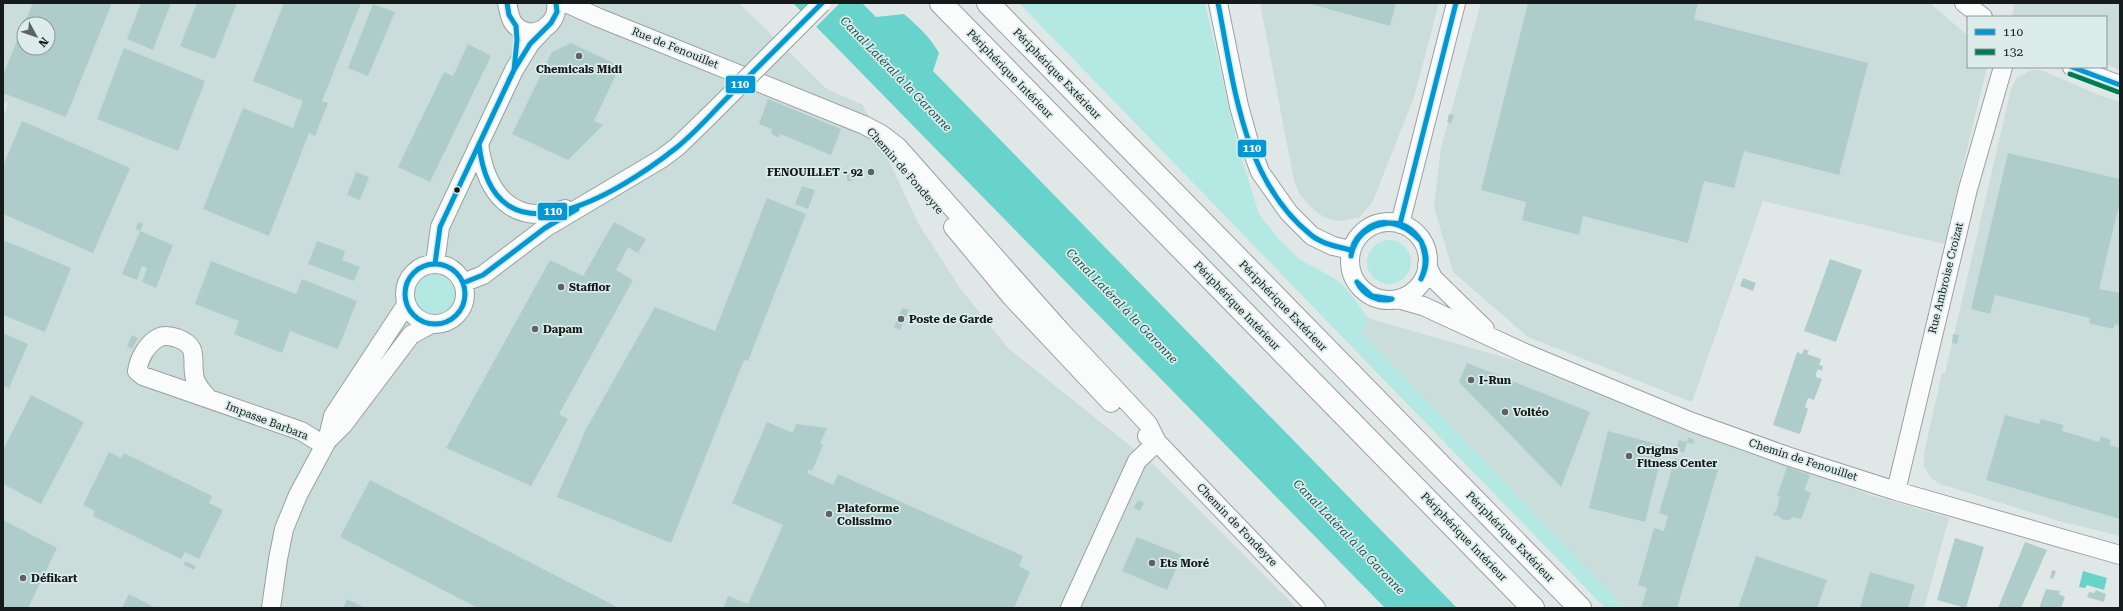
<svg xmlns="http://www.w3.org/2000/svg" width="2123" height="611" font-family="'Roboto Serif',serif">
<rect width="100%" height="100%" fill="#dfe8e7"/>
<path fill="#cadddb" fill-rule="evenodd" d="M3 3H739L827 89 863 105 918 223 960 288 1008 348 1154 465 1297 608H3V117L8 104 3 101ZM24 24H48V48H24Z
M1260 3H1439L1414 97 1373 201 1359 218 1337 221 1324 217 1314 210 1300 195 1294 181Z
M1481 3H1930L1968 36V67H1987L1944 244 1763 201 1692 402 1528 337 1453 272 1434 207 1441 148Z
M2015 3H2120V70L2106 64V17H2012Z
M2031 70H2041L2099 95 2120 102V536L2059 521 1940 484 1931 478 1924 466V453L1942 373H1945L2011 89 2016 79Z
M1368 318 1513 360 1680 428 1874 496 1949 518 1924 608H1625L1362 333Z"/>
<path fill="#b3e8e3" d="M1019 3H1205L1238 147 1259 214 1278 238 1299 259 1332 277 1345 287 1369 319 1362 333 1625 608H1605Z
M1367 262a22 22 0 1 1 44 0a22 22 0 1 1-44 0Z
M415 295a20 20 0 1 1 40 0a20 20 0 1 1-40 0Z"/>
<path fill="#67d3cb" d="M793 3H862L876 17 904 14C918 26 930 37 939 53L933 71 1457 608H1385Z
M2083 571 2107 578 2104 590 2087 585 2085 588 2079 587Z"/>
<path fill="#dfe8e7" d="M809 3H840L815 28 800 13Z"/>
<path fill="#aecdca" d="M33 3H112L66 117 3 93V75L24 24V48H48V24H24Z
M141 3H171L153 50 127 39Z
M197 3H237L215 59 180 46Z
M284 3H361L322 101 328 103 315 136 309 133 269 236 203 209 243 108 293 128 303 101 253 81Z
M1307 3H1396L1390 26Z
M1528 3H1698L1694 19 1868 63 1839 175 1744 151 1734 188 1704 181 1688 243 1583 216 1579 235 1522 220 1526 202 1481 190Z
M373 4 395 12 368 76 348 68Z
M571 43 620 66 594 121 603 125 568 160 512 134 552 52Z
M468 44 491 56 430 182 398 167 444 72 453 76Z
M124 48 205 81 178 151 97 119Z
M768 99 841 129 831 155 780 134 778 138 771 133 772 129 759 124Z
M1449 114 1454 115 1451 124 1447 122Z
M22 121 130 168 93 253 3 214V166Z
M2008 153 2120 179V210L2118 209 2099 289 2120 293V326L2115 324 2113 329 2089 323 2090 318 1995 295 1990 314 1971 309Z
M874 167 877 173 868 177 865 171Z
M356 172 369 177 360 200 347 195Z
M851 172 852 181H847V173Z
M802 186 815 190 808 209 795 204Z
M767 198 806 214 748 361 744 360 671 543 557 497 586 429 655 307 715 331Z
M138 222 143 224 140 231 136 229Z
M614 222 646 239 638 253 628 247 616 270 633 280 559 414 568 419 531 486 446 448 550 260 583 276Z
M140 231 173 245 156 288 142 282 147 268 142 266 137 280 122 274Z
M3 240 71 268 45 332 3 315Z
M317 241 345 251 342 260 360 267 354 281 308 264Z
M1830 259 1862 270 1836 342 1804 331Z
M211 261 296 294 302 279 357 301 338 349 290 331 282 353 234 334 239 321 195 304Z
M1743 278 1756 283 1753 291 1740 286Z
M902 308 909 310 900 330 894 327Z
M3 333 28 344 9 388 3 386Z
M1953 334 1959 335 1957 344 1952 343Z
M132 335 138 338 132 349 127 346Z
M1804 349 1809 351 1807 354 1821 359 1819 365 1823 366 1822 371 1818 369 1816 373V377L1822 379 1814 400 1808 398 1805 407 1808 409 1800 434 1773 425 1797 352 1802 354Z
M1467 363 1590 412 1561 487 1459 382Z
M31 395 84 422 41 504 3 484V450Z
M2005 415 2039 424 2041 419 2063 425 2062 431 2099 442 2101 436 2111 440 2109 445 2120 448V519L1986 480Z
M767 422 793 433 796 424 827 428 820 444 823 445 812 471 809 469 807 473 833 485 838 474 1023 556 1019 566 1030 572 1014 608H723L728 596 748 604 783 525 732 503Z
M1608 431 1664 446 1645 522 1589 508Z
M1688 437 1694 440 1693 444 1687 442Z
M1679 440 1687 442 1684 453 1676 450Z
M109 452 121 458 124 453 212 496 209 503 223 510 199 559 185 552 181 559 93 516 95 511 83 505Z
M1675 458 1718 470 1677 608H1641L1647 588 1638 585 1654 528 1664 531 1668 516 1659 513Z
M1787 467 1810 475 1804 490 1811 493 1801 519 1793 517 1789 520H1783L1777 515 1774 516 1773 513 1776 511 1780 497 1777 496Z
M370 480 510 552 619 608H478L340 537Z
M1138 500 1144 503 1140 511 1134 508Z
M3 520 57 548 28 608H3Z
M1137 537 1182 555 1167 590 1122 571Z
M1955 538 1984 547 1966 608 1937 600Z
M2025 542 2047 550 2021 608H1998Z
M1756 556 1827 580 1817 608H1738Z
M185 561 196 566 194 570 184 565Z
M2052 570 2056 571 2053 579 2050 578Z
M1870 572 1915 585 1908 608H1860Z
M2046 589 2060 591 2059 594 2065 597 2061 608H2039Z
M2096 590 2106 594 2104 602 2087 597 2089 592 2094 593Z
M129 594 156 608H122Z
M347 599 365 608H343Z"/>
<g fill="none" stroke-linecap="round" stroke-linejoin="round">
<g stroke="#9aa0a0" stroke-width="20">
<path id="minor" d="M507 3C509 10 509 18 514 24 530 43 560 26 556 3
M566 3 597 17 864 125 881 134 898 147 1061 331 1148 424 1157 442
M1218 3 1239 106 1249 142 1260 172 1289 213 1312 236 1333 246 1351 250
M1964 3 1983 17
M2072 67 2120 85
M479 144C486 193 512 227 565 209
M1350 261a39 39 0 1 1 78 0a39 39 0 1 1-78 0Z
M1400 224 1456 3
M953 227 1012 298 1111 403
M405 294a30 30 0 1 1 60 0a30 30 0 1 1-60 0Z
M435 264 440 227 514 70 530 44 543 30
M1427 265 1433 278 1485 329
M463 283 483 275 545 228 661 159 677 147 711 114
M1398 299 1423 306 1525 353 1692 422 1787 456 1896 491 2120 555
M209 399C204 393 197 387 195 379 190 359 201 347 177 338 171 336 163 335 158 338 147 344 139 358 137 371L143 376 301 431 324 445
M1147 436 1157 442 1316 608
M328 440 343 425 411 335 431 324
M1896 491 1968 189 2003 67
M271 608 278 559 284 529 298 495 327 441 333 416 406 305
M1070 608 1137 461 1157 442"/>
</g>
<g stroke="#9aa0a0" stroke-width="24">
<path id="highway" d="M941 3 1533 608
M988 3 1580 608"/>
</g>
<use href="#minor" stroke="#fafcfb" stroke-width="18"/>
<use href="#highway" stroke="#fafcfb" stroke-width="22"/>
<g stroke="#9aa0a0" stroke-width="20" stroke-linecap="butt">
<path id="minor-bridge" d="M711 114 822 3"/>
</g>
<use href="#minor-bridge" stroke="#fafcfb" stroke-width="18"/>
<g stroke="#dbecea" stroke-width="8">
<path id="bus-1" d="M507 3 509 15 516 26 517 40 514 70 509 80
M1218 3C1234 83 1242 180 1311 235 1322 244 1338 247 1351 250
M2072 67 2120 85
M479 144C493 272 619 193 676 148 695 133 711 114 728 97 759 66 791 34 822 3
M1389 223C1403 225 1411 231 1421 241
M1389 223C1403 222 1414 230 1421 241
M1400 224 1456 3
M1421 241C1428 254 1428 266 1421 279
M1421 241C1426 255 1427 265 1421 279
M1351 256C1351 238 1371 220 1389 223
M1351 256C1355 236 1369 225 1389 223
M405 294a30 30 0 1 1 60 0a30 30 0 1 1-60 0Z
M435 264 440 227 514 70 530 44 551 23 557 12 556 3
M1357 282 1372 296 1392 299
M1357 282C1363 295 1378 303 1392 299
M463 283 483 275 545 228 577 209"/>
</g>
<g stroke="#dbecea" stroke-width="8">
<path id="bus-2" d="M2070 74 2118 92"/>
</g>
<use href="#bus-1" stroke="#0098d4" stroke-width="5"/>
<use href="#bus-2" stroke="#007c52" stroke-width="5"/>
</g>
<g fill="#5c6362" stroke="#dbecea" stroke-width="1.5">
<circle cx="579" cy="56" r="4"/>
<circle cx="871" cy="172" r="4"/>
<circle cx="561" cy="287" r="4"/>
<circle cx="901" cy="319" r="4"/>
<circle cx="535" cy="329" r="4"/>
<circle cx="1471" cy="380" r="4"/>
<circle cx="1505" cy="412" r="4"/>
<circle cx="1629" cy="456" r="4"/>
<circle cx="829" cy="514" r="4"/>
<circle cx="1152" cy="563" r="4"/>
<circle cx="23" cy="578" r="4"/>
</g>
<circle fill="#151b1a" stroke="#dbecea" stroke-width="1.5" cx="457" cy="190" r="3.5"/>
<g text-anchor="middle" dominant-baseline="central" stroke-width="3.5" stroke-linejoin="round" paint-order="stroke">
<g font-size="11" fill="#151b1a" stroke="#dbecea">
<text transform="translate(675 48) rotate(22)">Rue de Fenouillet</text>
<text transform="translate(1010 74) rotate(46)">Périphérique Intérieur</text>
<text transform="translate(1057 74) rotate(46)">Périphérique Extérieur</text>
<text transform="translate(905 171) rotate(49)">Chemin de Fondeyre</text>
<text transform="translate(1946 278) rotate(-76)">Rue Ambroise Croizat</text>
<text transform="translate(1237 306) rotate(46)">Périphérique Intérieur</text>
<text transform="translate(1283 306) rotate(46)">Périphérique Extérieur</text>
<text transform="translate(267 421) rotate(21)">Impasse Barbara</text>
<text transform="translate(1803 460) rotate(18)">Chemin de Fenouillet</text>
<text transform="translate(1237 525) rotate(46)">Chemin de Fondeyre</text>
<text transform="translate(1464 537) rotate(46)">Périphérique Intérieur</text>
<text transform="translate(1510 537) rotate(46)">Périphérique Extérieur</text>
</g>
<g font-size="11" font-weight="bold" fill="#151b1a" stroke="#dbecea" text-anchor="start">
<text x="579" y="69" text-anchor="middle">Chemicals Midi</text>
<text x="863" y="172" text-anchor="end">FENOUILLET - 92</text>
<text x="569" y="287">Stafflor</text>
<text x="909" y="319">Poste de Garde</text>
<text x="543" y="329">Dapam</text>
<text x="1479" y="380">I-Run</text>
<text x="1513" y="412">Voltéo</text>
<text x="1637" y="450">Origins<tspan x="1637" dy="13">Fitness Center</tspan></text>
<text x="837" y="508">Plateforme<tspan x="837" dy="13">Colissimo</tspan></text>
<text x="1160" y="563">Ets Moré</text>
<text x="31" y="578">Défikart</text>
</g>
<g font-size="12" font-style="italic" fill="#18544f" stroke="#dbecea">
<text transform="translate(896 74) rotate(46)">Canal Latéral à la Garonne</text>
<text transform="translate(1122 306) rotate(46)">Canal Latéral à la Garonne</text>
<text transform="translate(1349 537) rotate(46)">Canal Latéral à la Garonne</text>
</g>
</g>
<g stroke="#dbecea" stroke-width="1.5">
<rect x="725" y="75" width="31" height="19" rx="4" fill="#0098d4"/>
<rect x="1237" y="139" width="30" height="19" rx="4" fill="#0098d4"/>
<rect x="537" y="202" width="31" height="19" rx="4" fill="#0098d4"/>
</g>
<g font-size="11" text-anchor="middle" font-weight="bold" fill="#fff">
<text x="740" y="88">110</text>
<text x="1252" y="152">110</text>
<text x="553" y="215">110</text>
</g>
<rect width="2123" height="611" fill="none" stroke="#151b1a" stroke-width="8"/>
<rect x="1967" y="16" width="140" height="52" fill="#dbecea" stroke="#8c9897"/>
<rect x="1975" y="29" width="20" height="6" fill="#0098d4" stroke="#8c9897"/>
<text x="2003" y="36" font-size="12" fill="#151b1a">110</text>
<rect x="1975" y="49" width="20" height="6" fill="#007c52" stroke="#8c9897"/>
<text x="2003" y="56" font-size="12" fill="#151b1a">132</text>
<g transform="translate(36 36) rotate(130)"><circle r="19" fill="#dbecea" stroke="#8c9897"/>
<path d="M0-3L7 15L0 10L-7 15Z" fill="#5c6362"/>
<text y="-6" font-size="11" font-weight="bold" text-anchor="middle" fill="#151b1a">N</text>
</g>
</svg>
